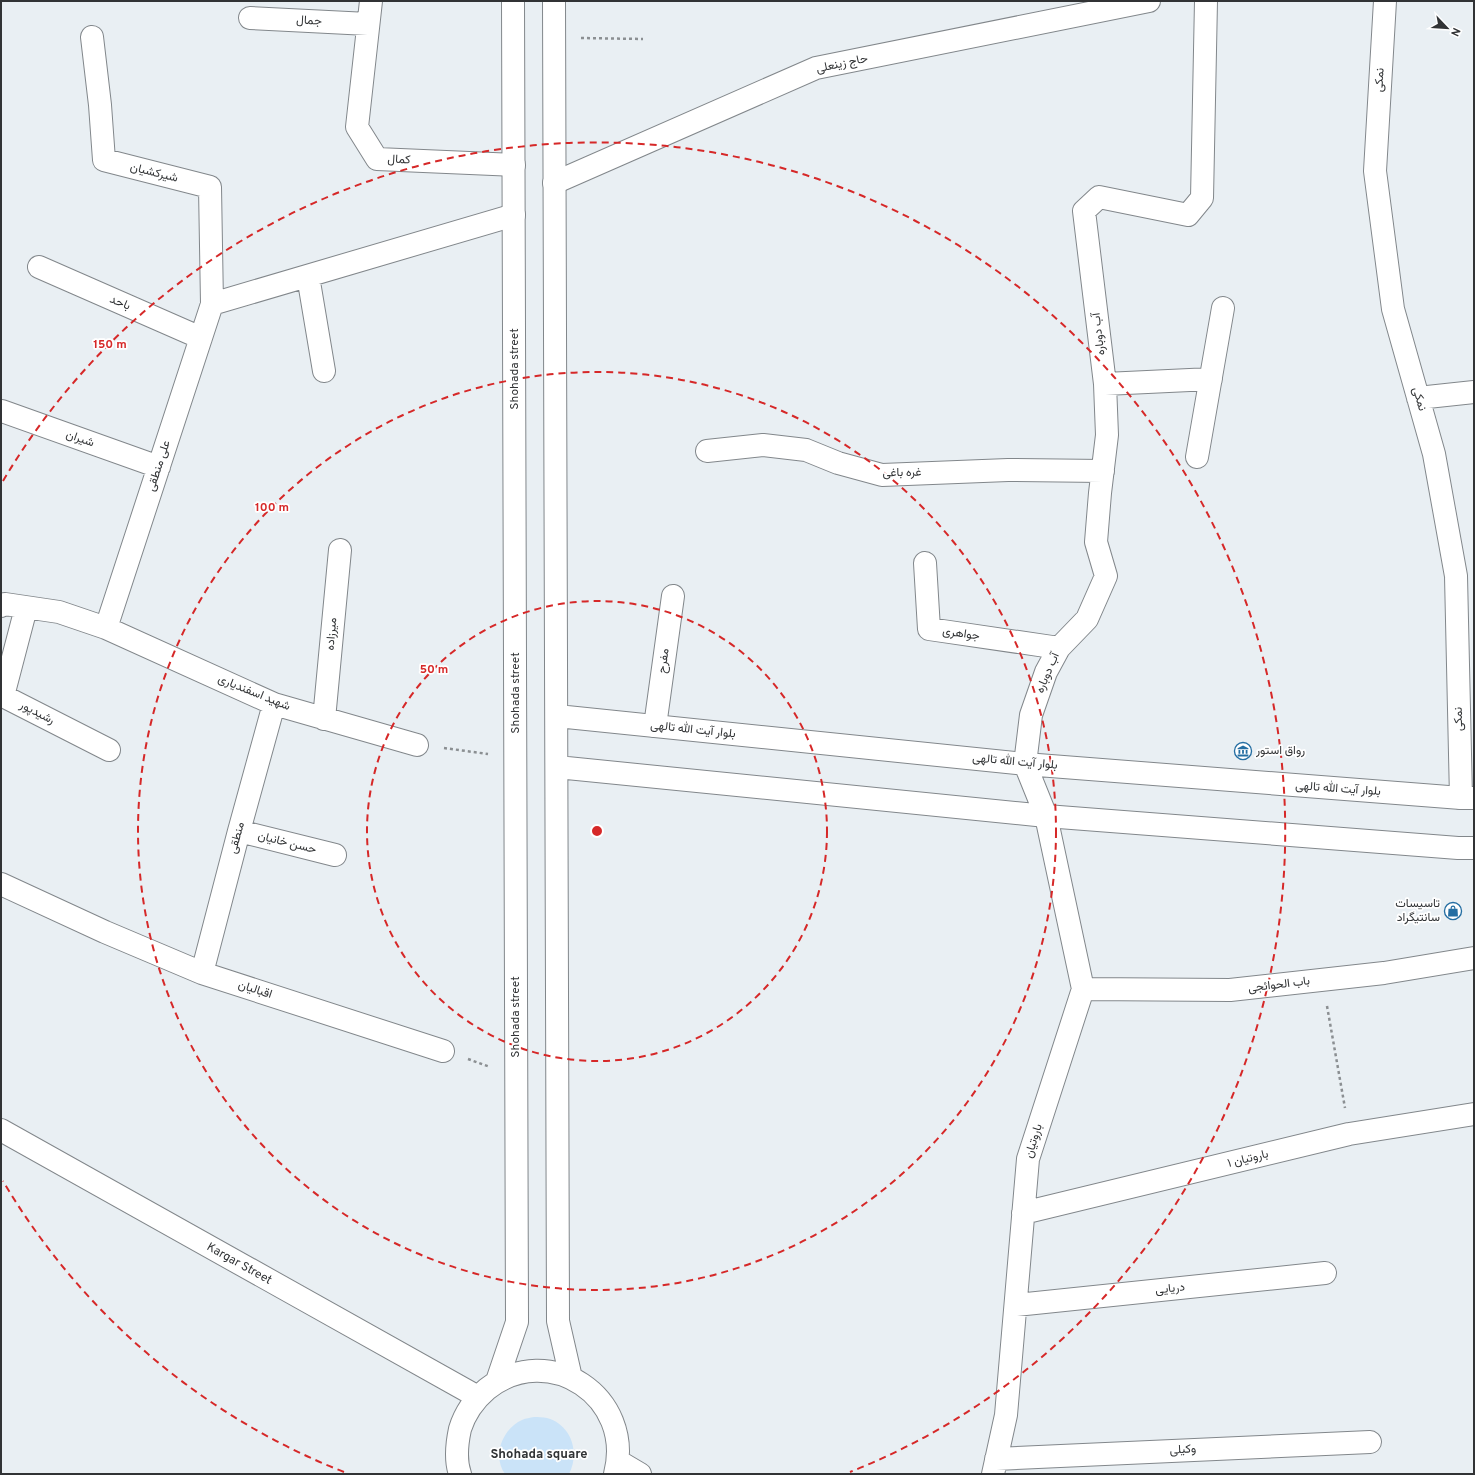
<svg xmlns="http://www.w3.org/2000/svg" width="1475" height="1475" font-family="Overpass,Vazirmatn,sans-serif">
<rect width="100%" height="100%" fill="#e9eff3"/>
<path fill="#cae3f8" d="M534 1417C538 1417 543 1417 547 1418 572 1425 580 1453 569 1474H505C492 1456 502 1429 522 1420 526 1418 530 1418 534 1417Z"/>
<g fill="none" stroke-linecap="round" stroke-linejoin="round">
<g stroke="#82878b" stroke-width="24">
<path id="minor" d="M371 1 357 127 377 159 514 165
M1385 1 1375 171 1393 309 1434 454 1456 576 1461 798
M250 18 368 24
M92 37 100 105 104 160 210 187 212 304 106 628
M554 183 816 68 1149 1
M39 267 201 338
M308 276 324 371
M212 304 514 215
M1105 384 1211 379
M1418 398 1474 392
M2 411 159 467
M707 451 763 445 806 450 838 463 882 475 1008 470 1103 471
M1197 457 1223 308
M925 563 929 629 1059 648
M1 606 5 604 59 612 106 628 274 704 417 745
M26 608 3 696 109 750
M324 719 340 550
M655 726 673 596
M1025 764 1031 715 1046 672 1059 648 1087 619 1106 576 1096 542 1100 493 1107 435 1105 384 1084 211 1099 197 1188 215 1202 198 1206 1
M239 831 335 855
M1 884 105 932 202 973 443 1051
M202 973 239 831 274 704
M1083 989 1230 990 1384 973 1474 958
M1023 1213 1349 1134 1474 1114
M1016 1305 1325 1273
M996 1459 1370 1442
M993 1474 1006 1415 1028 1159 1083 989 1046 816"/>
</g>
<g stroke="#82878b" stroke-width="24">
<path id="major" d="M554 1 558 1321 571 1378
M557 716 1025 764 1461 798H1474
M1025 764 1046 816
M557 767 1046 816 1458 848H1474
M1 1130 478 1397
M497 1381 517 1322 513 1
M618 1461 640 1474
M460 1474C455 1460 457 1443 460 1429 465 1413 474 1400 487 1389 549 1340 635 1397 615 1474"/>
</g>
<path stroke="#8b8f92" stroke-width="2.5" stroke-dasharray="3 3" stroke-linecap="butt" d="M581 38 643 39
M444 748 488 754
M1327 1006 1345 1108
M468 1059 490 1067"/>
<use href="#minor" stroke="#fff" stroke-width="22"/>
<use href="#major" stroke="#fff" stroke-width="22"/>
</g>
<g fill="none" stroke="#d62828" stroke-width="2" stroke-dasharray="7 5">
<circle cx="597" cy="831" r="230"/>
<circle cx="597" cy="831" r="459"/>
<path d="M344 1472A689 689 0 0 1 3 1181M3 481A689 689 0 1 1 850 1472"/>
</g>
<defs>
<g id="museum-ring" transform="scale(0.9)"><circle r="9.5" fill="#fff" stroke="#256ea2" stroke-width="1.5"/><path d="M0-6L6-3V-2H-6V-3ZM-5-1h2V3h-2ZM-1-1h2V3h-2ZM3-1h2V3H3ZM-6 4H6V6H-6Z" fill="#256ea2"/></g>
<g id="shop-ring" transform="scale(0.9)"><circle r="9.5" fill="#fff" stroke="#256ea2" stroke-width="1.5"/><path d="M-5-2.5h2.3a2.7 3.5 0 0 1 5.4 0H5L5.5 6h-11ZM-1.5-2.5h3a1.5 2.3 0 0 0-3 0Z" fill="#256ea2"/></g>
</defs>
<g fill-rule="evenodd">
<use href="#museum-ring" x="1243" y="751"/>
<use href="#shop-ring" x="1453" y="911"/>
</g>
<g text-anchor="middle" dominant-baseline="central" stroke-width="3.5" stroke-linejoin="round" paint-order="stroke">
<g font-size="12" fill="#313335" stroke="#fff">
<text transform="translate(309 21) rotate(3)">جمال</text>
<text transform="translate(842 64) rotate(-12)">حاج زینعلی</text>
<text transform="translate(1380 80) rotate(-87)">نمکی</text>
<text transform="translate(399 160) rotate(3)">کمال</text>
<text transform="translate(154 173) rotate(14)">شیرکشیان</text>
<text transform="translate(120 303) rotate(23)">باحد</text>
<text transform="translate(1099 334) rotate(-97)">آب دوباره</text>
<text transform="translate(515 369) rotate(-90)">Shohada street</text>
<text transform="translate(1419 399) rotate(74)">نمکی</text>
<text transform="translate(80 439) rotate(19)">شیران</text>
<text transform="translate(159 466) rotate(-72)">علی منطقی</text>
<text transform="translate(902 473) rotate(-1)">غره باغی</text>
<text transform="translate(332 634) rotate(-85)">میرزاده</text>
<text transform="translate(961 634) rotate(8)">جواهری</text>
<text transform="translate(664 661) rotate(-82)">مفرح</text>
<text transform="translate(1048 673) rotate(-67)">آب دوباره</text>
<text transform="translate(254 693) rotate(22)">شهید اسفندیاری</text>
<text transform="translate(516 693) rotate(-90)">Shohada street</text>
<text transform="translate(37 713) rotate(27)">رشیدپور</text>
<text transform="translate(1459 719) rotate(-91)">نمکی</text>
<text transform="translate(693 730) rotate(6)">بلوار آیت الله تالهی</text>
<text transform="translate(1015 762) rotate(5)">بلوار آیت الله تالهی</text>
<text transform="translate(1338 789) rotate(4)">بلوار آیت الله تالهی</text>
<text transform="translate(237 838) rotate(-75)">منطقی</text>
<text transform="translate(287 843) rotate(14)">حسن خانیان</text>
<text transform="translate(1279 985) rotate(-7)">باب الحوائجی</text>
<text transform="translate(255 990) rotate(18)">اقبالیان</text>
<text transform="translate(516 1017) rotate(-90)">Shohada street</text>
<text transform="translate(1034 1141) rotate(-73)">باروتیان</text>
<text transform="translate(1248 1159) rotate(-14)">۱ باروتیان</text>
<text transform="translate(239 1264) rotate(29)">Kargar Street</text>
<text transform="translate(1170 1289) rotate(-6)">دریایی</text>
<text transform="translate(1183 1450) rotate(-3)">وکیلی</text>
</g>
<g font-size="12" fill="#313335" stroke="#fff" text-anchor="start">
<text x="1256" y="751">رواق استور</text>
<text x="1440" y="904" text-anchor="end">تاسیسات<tspan x="1440" dy="14">سانتیگراد</tspan></text>
</g>
<g font-size="13" font-weight="bold" fill="#313335" stroke="#fff">
<text x="539" y="1455">Shohada square</text>
</g>
</g>
<circle cx="597" cy="831" r="6" fill="#d62828" stroke="#fff" stroke-width="2"/>
<g font-size="12" text-anchor="middle" font-weight="bold" fill="#d62828" stroke="#fff" stroke-width="3.5" stroke-linejoin="round" paint-order="stroke">
<text x="110" y="348">150 m</text>
<text x="272" y="511">100 m</text>
<text x="434" y="673">50 m</text>
</g>
<rect width="1475" height="1475" fill="none" stroke="#313335" stroke-width="4"/>
<g transform="translate(1447 28) rotate(115)" stroke="#ffffff" stroke-width="3" paint-order="stroke">
<path d="M0-3L7 15L0 10L-7 15Z" fill="#313335"/>
<text y="-6" font-size="11" font-weight="bold" text-anchor="middle" fill="#313335">N</text>
</g>
</svg>
